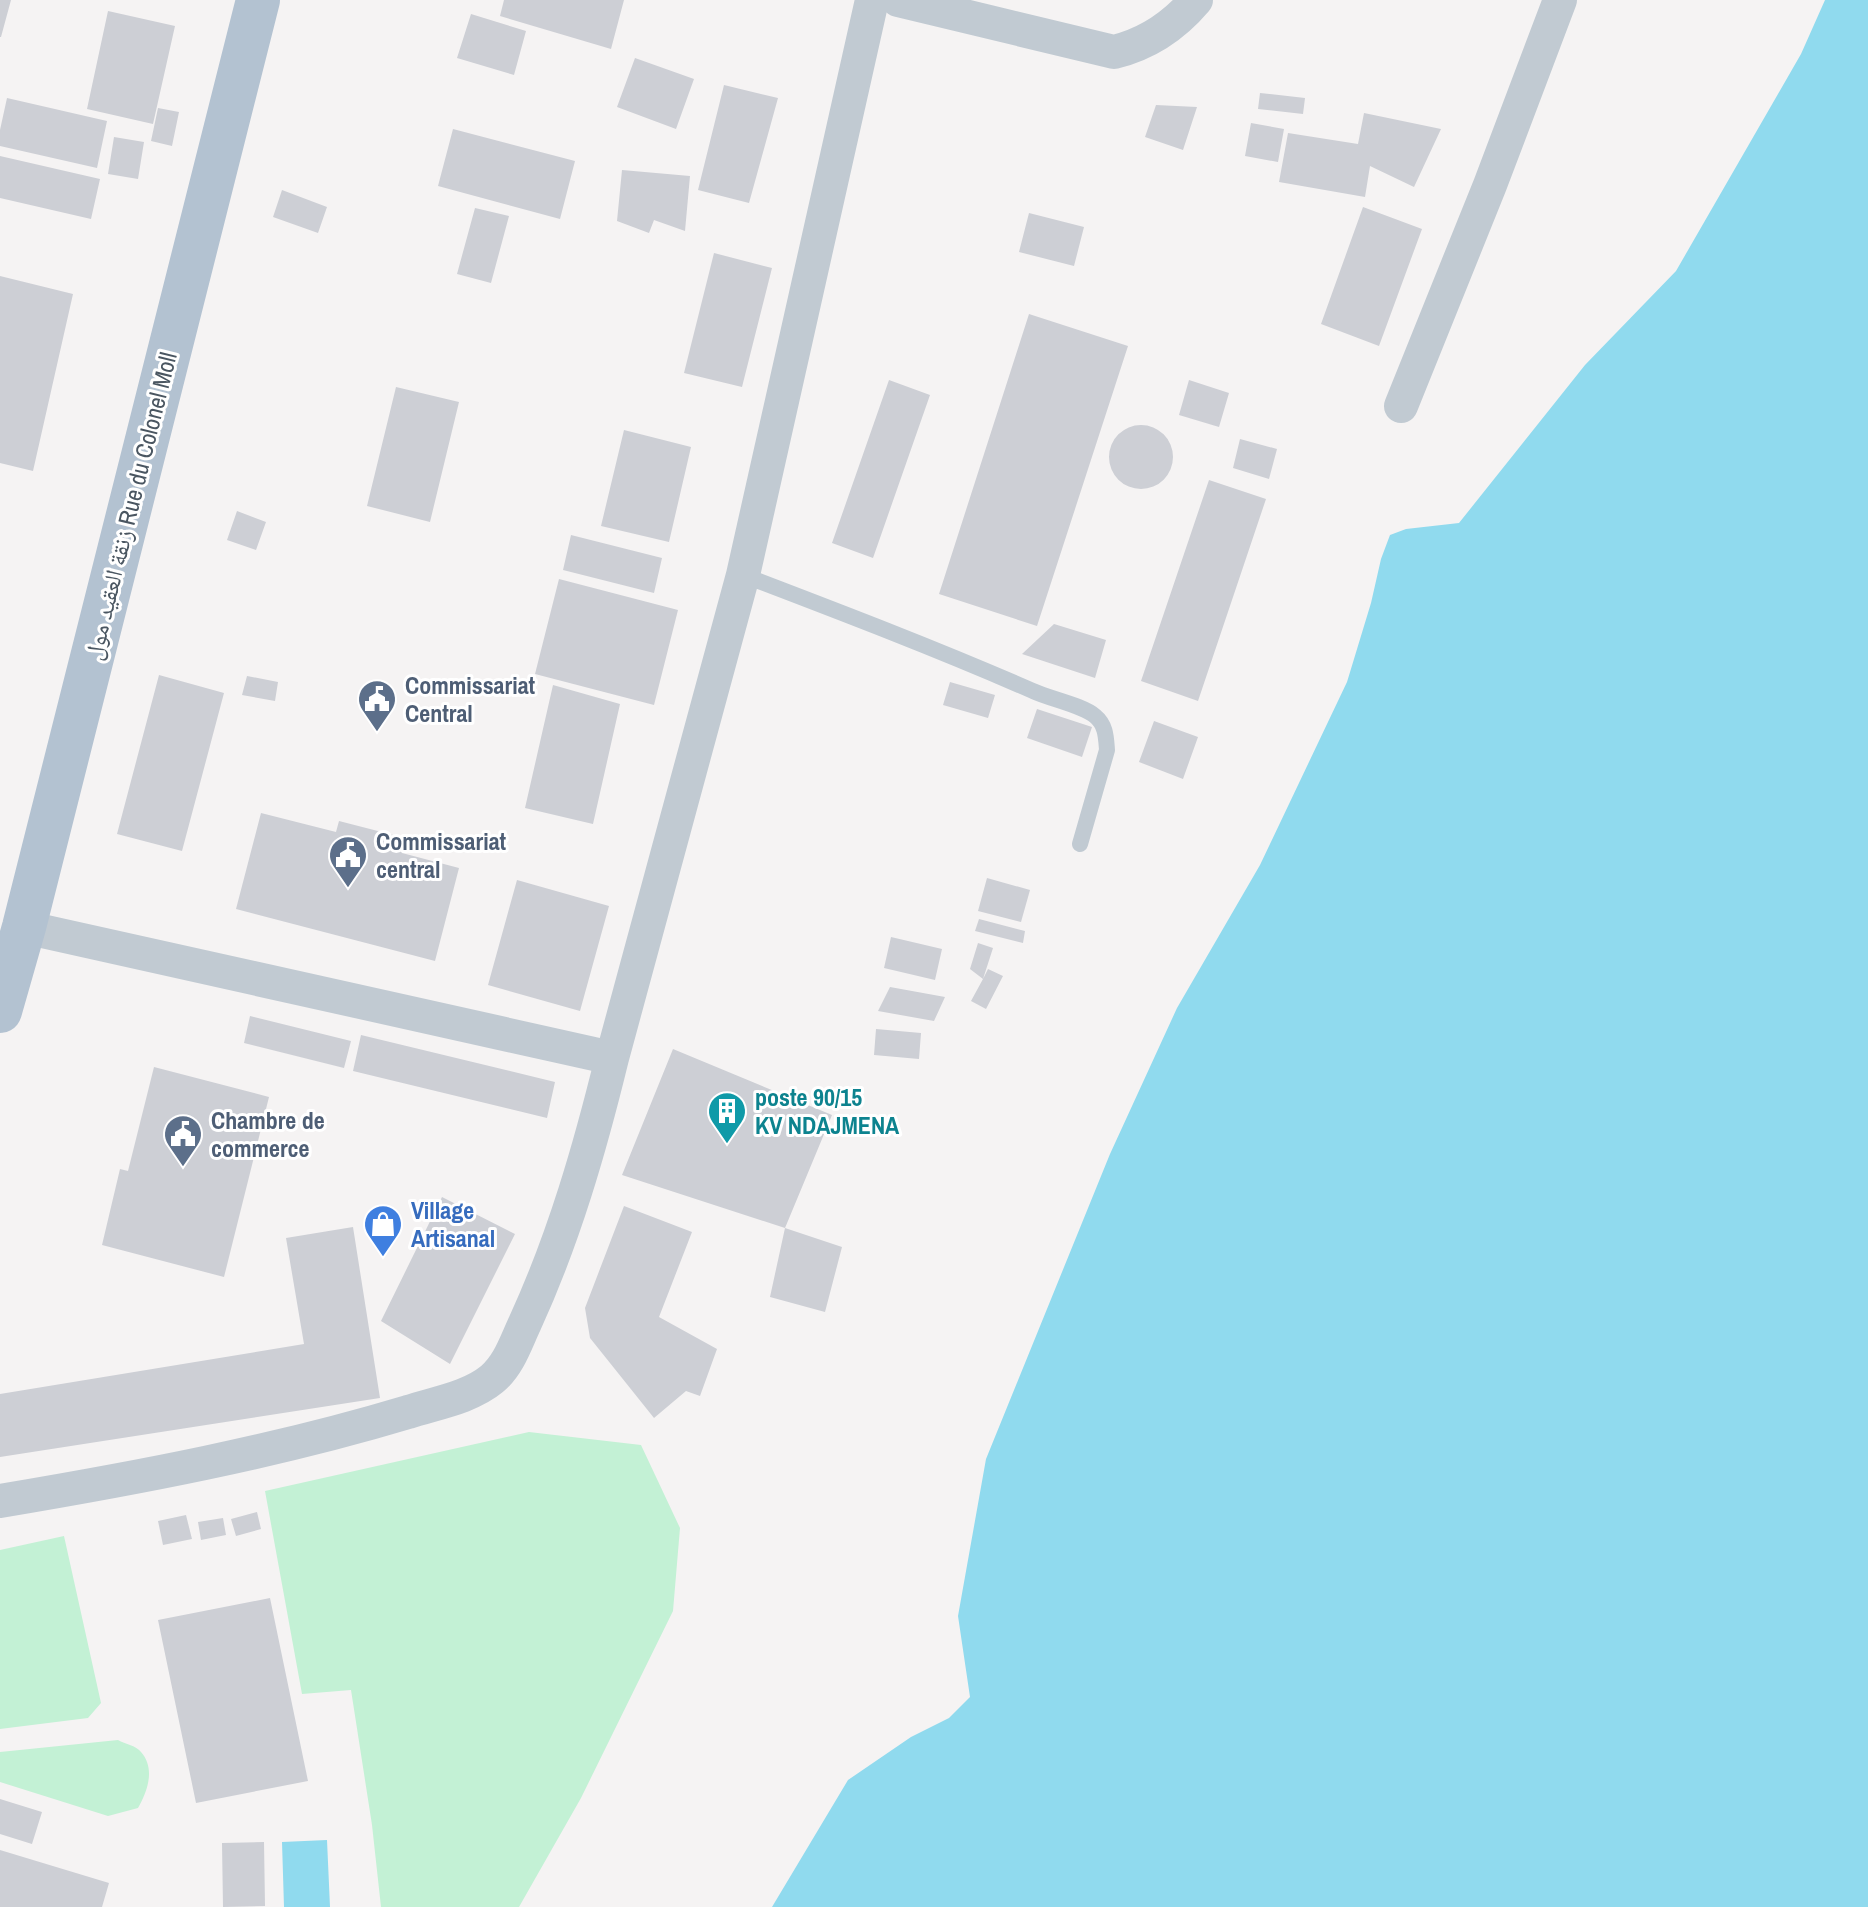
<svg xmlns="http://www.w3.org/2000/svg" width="1868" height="1907" font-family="'Archivo Narrow','Noto Naskh Arabic',sans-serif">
<rect width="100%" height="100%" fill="#f5f3f3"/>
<path fill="#c3f1d5" d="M529 1432 641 1445 680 1528 673 1611 581 1798 519 1907H381L372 1825 351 1690 302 1694 265 1491Z
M64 1536 101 1703 88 1718 0 1729V1550Z
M118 1740C125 1744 137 1746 141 1752 156 1769 147 1792 138 1808L108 1816 0 1782V1752Z"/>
<path fill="#90daee" d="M1825 0H1868V1907H772L848 1780 911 1737 949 1718 970 1697 958 1616 986 1459 1110 1154 1177 1008 1260 865 1347 682 1371 603 1381 559 1390 535 1406 529 1459 523 1585 365 1676 271 1801 54Z
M327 1840 330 1907H284L282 1842Z"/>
<path fill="#cdcfd5" d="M0 0H11L1 37H0Z
M504 0H624L611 49 500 16Z
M108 11 175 26 153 124 87 109Z
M471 14 526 31 514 75 457 58Z
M635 58 694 79 676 129 617 107Z
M724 85 778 98 749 203 698 190Z
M1260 93 1305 98 1303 114 1258 109Z
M7 98 107 121 97 168 0 146V130Z
M1156 105 1197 107 1183 150 1145 137Z
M158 108 179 112 172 146 151 141Z
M1364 113 1441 129 1414 187 1370 166 1365 197 1279 182 1288 133 1358 144Z
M1251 123 1284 129 1278 162 1245 156Z
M453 129 575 161 560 219 438 186Z
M114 137 144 142 138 179 108 174Z
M0 156 100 179 91 219 0 198Z
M622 170 690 176 685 231 654 220 649 233 617 221Z
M282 190 327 207 318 233 273 217Z
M1363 207 1422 229 1379 346 1321 324Z
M475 208 509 216 491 283 457 274Z
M1029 213 1084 227 1074 266 1019 252Z
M714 253 772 268 742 387 684 373Z
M0 276 73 294 33 471 0 463Z
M1029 314 1128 346 1037 626 939 594Z
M889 380 930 395 873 558 832 543Z
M1189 380 1229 393 1219 427 1179 415Z
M396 387 459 402 430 522 367 506Z
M1109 457a32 32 0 1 1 64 0a32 32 0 1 1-64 0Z
M624 430 691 447 669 542 601 526Z
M1240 439 1277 449 1269 479 1233 468Z
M1209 480 1266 499 1198 701 1141 681Z
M237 511 266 522 256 550 227 540Z
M571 535 662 558 654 593 563 570Z
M559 579 678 610 654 705 535 674Z
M1054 624 1106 640 1095 678 1022 654Z
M159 675 224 693 182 851 117 834Z
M247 676 278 682 275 701 242 695Z
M950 682 995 695 988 718 943 705Z
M553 685 620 704 593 824 525 808Z
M1037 709 1092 727 1082 757 1027 738Z
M1154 721 1198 737 1183 779 1139 762Z
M261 813 336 832 339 821 405 838 402 853 459 868 435 961 236 909Z
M987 878 1030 890 1021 922 978 911Z
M517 880 609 906 580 1011 488 985Z
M979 919 1025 931 1023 943 975 931Z
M891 937 942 949 935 980 884 968Z
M978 943 993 948 983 979 988 969 1003 976 986 1009 971 1001 983 979 970 969Z
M890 987 945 997 934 1021 878 1011Z
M250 1016 351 1041 344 1068 244 1043Z
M876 1029 921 1033 919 1059 874 1055Z
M361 1035 555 1082 547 1118 353 1071Z
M673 1049 832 1115 785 1228 622 1175Z
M154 1067 269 1097 224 1277 102 1245 120 1169 128 1171Z
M442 1197 515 1234 450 1364 381 1321Z
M624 1206 692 1232 659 1317 717 1349 700 1396 686 1391 654 1418 590 1338 585 1308Z
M353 1227 380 1398 0 1457V1394L304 1344 286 1238Z
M785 1228 842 1247 825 1312 770 1297Z
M257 1512 261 1529 236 1536 231 1519Z
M186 1515 192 1539 163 1545 158 1521Z
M223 1518 226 1535 201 1540 198 1522Z
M270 1598 308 1781 196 1803 158 1620Z
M0 1799 42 1812 32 1844 0 1834Z
M264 1842 265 1906 223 1907 222 1843Z
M0 1850 109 1883 102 1907H0Z"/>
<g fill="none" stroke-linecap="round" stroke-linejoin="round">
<path stroke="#c1cad2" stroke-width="16" d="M743 575C840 612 937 649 1033 691 1050 699 1082 705 1095 716 1106 725 1106 737 1107 750L1080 844"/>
<path stroke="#c1cad2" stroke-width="34" d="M898 0 1114 52C1147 44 1174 26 1196 0
M1401 406 1490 185 1560 0
M612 1058 743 575 872 0
M0 1501C137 1478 275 1452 408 1412 435 1403 469 1398 492 1379 509 1365 516 1342 525 1323 564 1238 590 1148 612 1058L24 927"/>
<path stroke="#b3c2d1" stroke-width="44" d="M0 1011 24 927 258 0"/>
</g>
<defs>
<g id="civic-pin" transform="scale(2)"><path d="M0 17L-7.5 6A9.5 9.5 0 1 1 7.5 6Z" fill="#5c6f8a" stroke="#fff"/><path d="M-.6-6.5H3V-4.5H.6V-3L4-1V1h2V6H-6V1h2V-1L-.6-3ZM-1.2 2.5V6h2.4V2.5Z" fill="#fff"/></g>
<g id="building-pin" transform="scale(2)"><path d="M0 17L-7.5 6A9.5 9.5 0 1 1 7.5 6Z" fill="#0f9aa8" stroke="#fff"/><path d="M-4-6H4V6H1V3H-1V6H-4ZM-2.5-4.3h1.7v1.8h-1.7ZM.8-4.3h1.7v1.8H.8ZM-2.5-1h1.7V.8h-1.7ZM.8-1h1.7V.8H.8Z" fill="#fff"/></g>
<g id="shop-pin" transform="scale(2)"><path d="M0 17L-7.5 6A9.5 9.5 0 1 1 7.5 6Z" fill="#3f7fe0" stroke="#fff"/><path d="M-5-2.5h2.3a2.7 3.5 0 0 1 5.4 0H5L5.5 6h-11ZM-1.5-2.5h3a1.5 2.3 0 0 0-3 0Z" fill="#fff"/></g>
</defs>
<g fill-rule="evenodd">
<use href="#civic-pin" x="377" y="699"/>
<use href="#civic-pin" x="348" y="855"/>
<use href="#building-pin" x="727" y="1111"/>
<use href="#civic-pin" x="183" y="1134"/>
<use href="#shop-pin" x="383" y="1224"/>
</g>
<g text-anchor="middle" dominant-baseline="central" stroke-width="6" stroke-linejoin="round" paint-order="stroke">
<g font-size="24" fill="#4a5661" stroke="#fff">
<text transform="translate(130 506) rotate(-76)">زنقة العقيد مول Rue du Colonel Moll</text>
</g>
<g font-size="24" font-weight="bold" fill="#4e5e75" stroke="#fff" text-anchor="start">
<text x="405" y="685">Commissariat<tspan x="405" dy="28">Central</tspan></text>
<text x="376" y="841">Commissariat<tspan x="376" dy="28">central</tspan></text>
<text x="211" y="1120">Chambre de<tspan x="211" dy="28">commerce</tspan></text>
</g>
<g font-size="24" font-weight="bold" fill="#0d838f" stroke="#fff" text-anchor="start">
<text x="755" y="1097">poste 90/15<tspan x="755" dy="28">KV NDAJMENA</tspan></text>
</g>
<g font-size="24" font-weight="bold" fill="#366cbe" stroke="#fff" text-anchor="start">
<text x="411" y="1210">Village<tspan x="411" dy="28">Artisanal</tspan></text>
</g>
</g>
</svg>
